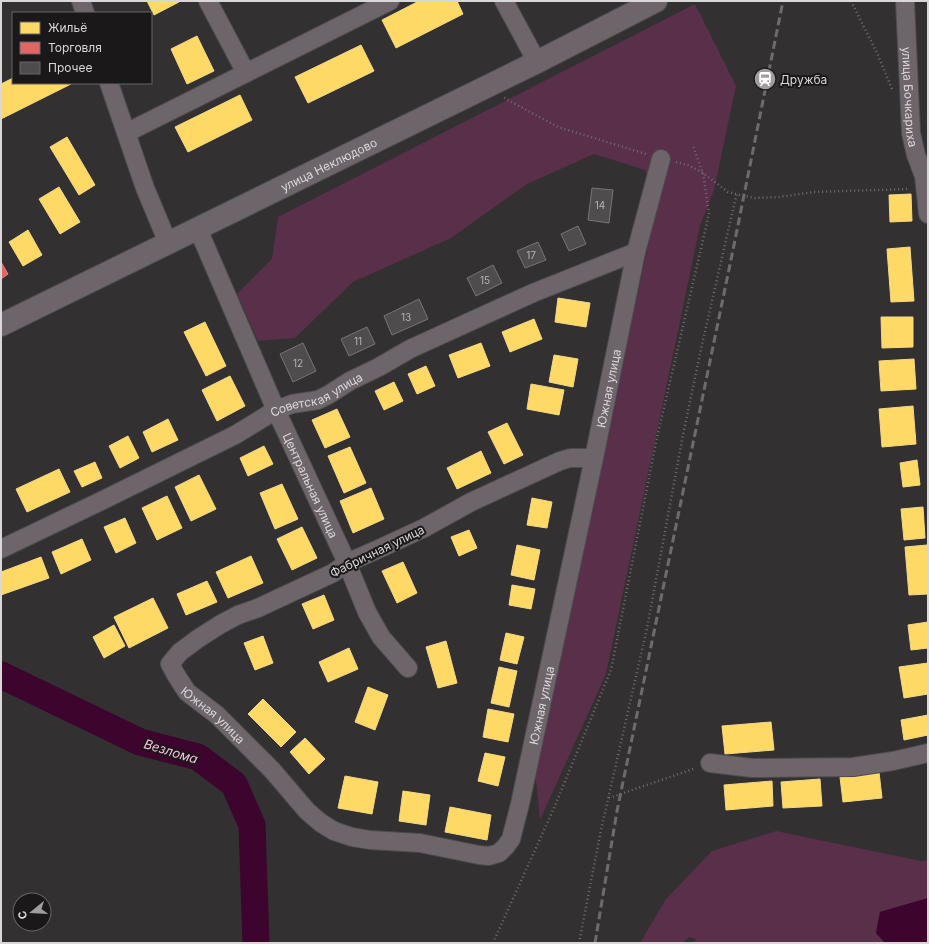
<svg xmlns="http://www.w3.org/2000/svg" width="929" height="944" font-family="Inter,sans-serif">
<rect width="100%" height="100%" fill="#323031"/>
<path fill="#592f4a" d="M695 4 736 86 714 190 700 226 606 674 540 820 535 770 656 209 645 170 594 154 527 184 451 238 353 282 295 338 258 341 237 294 272 259 278 217Z
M776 831 921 861 928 860V898L880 912 876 933 885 943H694L696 939 689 937 682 943H640L666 899 712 851Z"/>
<path fill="#3d042d" d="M928 898V943H885L876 933 880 912Z"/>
<path fill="#ffd966" stroke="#f4d888" d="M147 1H179V2L154 15Z
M419 1H457L463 14 396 48 382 20Z
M197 36 214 71 187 84 171 49Z
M361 45 374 71 308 103 295 77Z
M13 78V83H71V84L1 119V84Z
M240 95 252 120 188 152 175 127Z
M67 137 95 185 79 195 50 147Z
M59 187 80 222 60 234 39 199Z
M911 194 912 221 890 222 889 195Z
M28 230 42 255 23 266 9 242Z
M910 247 914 301 891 302 887 249Z
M558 298 590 303 586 327 555 322Z
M881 317H913V347L882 348Z
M534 319 542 339 510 352 502 332Z
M205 322 226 366 206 376 184 332Z
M481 343 490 366 458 378 449 355Z
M554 355 578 359 573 387 549 382Z
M914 359 916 389 881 391 879 361Z
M426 366 435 386 417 394 408 374Z
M230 376 245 406 217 421 202 390Z
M394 382 403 401 384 410 375 391Z
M531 384 564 390 559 415 527 409Z
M913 406 916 444 882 447 879 409Z
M337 409 350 437 325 448 312 420Z
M168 419 178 440 152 452 143 432Z
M507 423 523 455 504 464 488 432Z
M128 436 139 458 120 468 109 446Z
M264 446 273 464 248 476 240 458Z
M350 447 366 483 344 493 328 456Z
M481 451 491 473 457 489 447 468Z
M917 460 920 485 903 487 900 463Z
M95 462 102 478 82 487 74 471Z
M59 469 70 492 27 512 16 489Z
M199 475 216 509 191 521 175 487Z
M282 484 298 519 275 529 260 493Z
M371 488 384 519 353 533 340 501Z
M167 496 182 528 157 540 142 508Z
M532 498 552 502 547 528 527 525Z
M923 507 925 538 904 540 901 509Z
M125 518 136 543 116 553 104 527Z
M302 527 317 558 292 570 277 539Z
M469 530 477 548 459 556 451 537Z
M82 539 91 560 61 574 52 552Z
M517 545 540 550 534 580 511 575Z
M927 545 928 558V594L909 595 905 547Z
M251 556 263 583 228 598 216 572Z
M41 557 49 578 1 595V572Z
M403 562 417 593 397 603 382 571Z
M207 581 217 602 186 615 177 594Z
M512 585 535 589 531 609 509 605Z
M324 595 334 620 313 629 302 604Z
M153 598 168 628 129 648 114 617Z
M928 622V648L911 650 908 625Z
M114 625 125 646 104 658 93 637Z
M506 633 524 637 517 664 500 660Z
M263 636 273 663 255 670 244 643Z
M446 641 457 683 438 688 426 647Z
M349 648 358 669 328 682 319 662Z
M928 663V694L904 698 899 667Z
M499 667 517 671 509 707 491 703Z
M368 687 388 695 375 730 355 722Z
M263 699 296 732 281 747 248 714Z
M488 709 514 714 508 742 483 737Z
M928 715V735L904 740 901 720Z
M771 722 774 750 725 754 722 726Z
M305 738 325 759 309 774 290 752Z
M485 753 505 757 498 786 478 781Z
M879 772 882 798 843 802 840 777Z
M345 776 378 782 372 814 338 808Z
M820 779 822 806 783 808 781 782Z
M772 781 773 806 726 810 724 785Z
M403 791 430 795 426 825 399 821Z
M450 807 491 815 487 840 445 832Z"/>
<path fill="#e06666" stroke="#de8888" d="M1 262 8 274 1 279Z"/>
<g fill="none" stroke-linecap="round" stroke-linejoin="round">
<path stroke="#3d042d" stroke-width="27" d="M1 675 140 742 198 757 234 784 252 825 256 943"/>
</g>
<path fill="#4e4c4d" stroke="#777576" d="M592 188 613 190 609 223 588 220Z
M578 226 586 244 569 251 561 234Z
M538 242 546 260 525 268 517 251Z
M493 265 502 283 476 296 467 278Z
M419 299 428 319 392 335 384 316Z
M367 327 375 344 349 356 341 339Z
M303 343 316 371 293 382 280 354Z"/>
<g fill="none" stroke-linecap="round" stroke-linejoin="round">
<g stroke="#4d4b4c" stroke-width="20">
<g id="minor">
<path d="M81 1 85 13"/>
<path d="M208 1 246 73"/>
<path d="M504 1 537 62"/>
<path id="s1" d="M905 1 911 133 916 155 924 176 928 214"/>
<path d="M109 83 145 188 168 243"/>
<path d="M126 133 390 1"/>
<path id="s2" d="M198 229 276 410 347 563 367 612 381 637 408 668"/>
<path id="s3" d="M594 458H570L560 461 471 502 424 528 383 547 347 563 333 573 258 608 238 615 221 624 199 638 180 652 170 664 176 675 187 692 217 715 272 770 307 811 321 823 334 831 352 837 370 840 420 843 479 855 489 856 499 853 506 846 511 839 520 804 594 458 636 252 661 159"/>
<path id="s4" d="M1 549 97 503 235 435 276 410 292 404 318 400 328 395 350 381 379 367 410 349 533 293 636 252"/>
<path d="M710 763 752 768 853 767 893 761 928 753"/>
</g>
</g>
<g stroke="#4d4b4c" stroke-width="24">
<g id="major">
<path id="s5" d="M1 325 537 62 656 1"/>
</g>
</g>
<path stroke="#736c70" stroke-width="2.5" stroke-dasharray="1 3" stroke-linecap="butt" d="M851 1 878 55 892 89
M504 98 558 127 646 154
M676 162 688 165 703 173 728 192 744 196 755 198 779 197 814 192 909 189
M609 798 696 768
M493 943 554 808 611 670 656 442 709 214 703 173 693 146
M579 943 601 830 647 628 683 435 701 349 737 192"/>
<use href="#minor" stroke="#6e656a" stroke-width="18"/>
<use href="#major" stroke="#6e656a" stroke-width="22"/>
<path stroke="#6f6b6d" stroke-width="3" stroke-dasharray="8 4" stroke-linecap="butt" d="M595 943 617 811 733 250 783 1"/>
</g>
<defs>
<g id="station-disc" transform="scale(1.15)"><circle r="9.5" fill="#9f9d9e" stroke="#1a1819"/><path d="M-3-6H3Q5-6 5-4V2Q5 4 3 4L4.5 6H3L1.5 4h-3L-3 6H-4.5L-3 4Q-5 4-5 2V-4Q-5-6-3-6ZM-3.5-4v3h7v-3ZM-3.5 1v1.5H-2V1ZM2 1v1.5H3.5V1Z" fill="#fff"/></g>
</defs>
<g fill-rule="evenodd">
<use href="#station-disc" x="765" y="79"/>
</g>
<g text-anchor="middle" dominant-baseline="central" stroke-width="4" stroke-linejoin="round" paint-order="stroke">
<g font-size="10" fill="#b6b4b5">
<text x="600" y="205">14</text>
<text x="531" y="255">17</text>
<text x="485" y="280">15</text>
<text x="406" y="317">13</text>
<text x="358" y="341">11</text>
<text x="298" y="363">12</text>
</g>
<g font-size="12" fill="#d9d7d8" stroke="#1a1819" text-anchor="start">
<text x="780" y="79">Дружба</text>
</g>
<g font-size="12" fill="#d9d7d8" stroke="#1a1819">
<text stroke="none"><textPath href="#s1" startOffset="96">улица Бочкариха</textPath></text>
<text stroke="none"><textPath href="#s5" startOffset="365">улица Неклюдово</textPath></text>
<text stroke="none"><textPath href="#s3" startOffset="1360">Южная улица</textPath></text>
<text stroke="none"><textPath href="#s4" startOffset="352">Советская улица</textPath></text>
<text stroke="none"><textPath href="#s2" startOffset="280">Центральная улица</textPath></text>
<text transform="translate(377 551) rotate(-26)">Фабричная улица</text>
<text stroke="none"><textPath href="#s3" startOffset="1036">Южная улица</textPath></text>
<text stroke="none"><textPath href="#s3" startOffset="544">Южная улица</textPath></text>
</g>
<g font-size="13" font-style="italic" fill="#fbbee3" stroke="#1a1819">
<text transform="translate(171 751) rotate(17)">Везлома</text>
</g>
</g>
<rect width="929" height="944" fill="none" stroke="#d9d7d8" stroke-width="4"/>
<rect x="12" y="12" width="140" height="72" fill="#1a1819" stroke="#666465"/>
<rect x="20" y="22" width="20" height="12" fill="#ffd966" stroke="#666465"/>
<text x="48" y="32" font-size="12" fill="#d9d7d8">Жильё</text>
<rect x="20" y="42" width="20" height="12" fill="#e06666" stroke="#666465"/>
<text x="48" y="52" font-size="12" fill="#d9d7d8">Торговля</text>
<rect x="20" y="62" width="20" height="12" fill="#4e4c4d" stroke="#666465"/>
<text x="48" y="72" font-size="12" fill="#d9d7d8">Прочее</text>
<g transform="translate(32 912) rotate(252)"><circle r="19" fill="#1a1819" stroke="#666465"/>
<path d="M0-3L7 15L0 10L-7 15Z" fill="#9f9d9e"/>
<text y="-6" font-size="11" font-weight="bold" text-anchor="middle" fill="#d9d7d8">С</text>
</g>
</svg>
